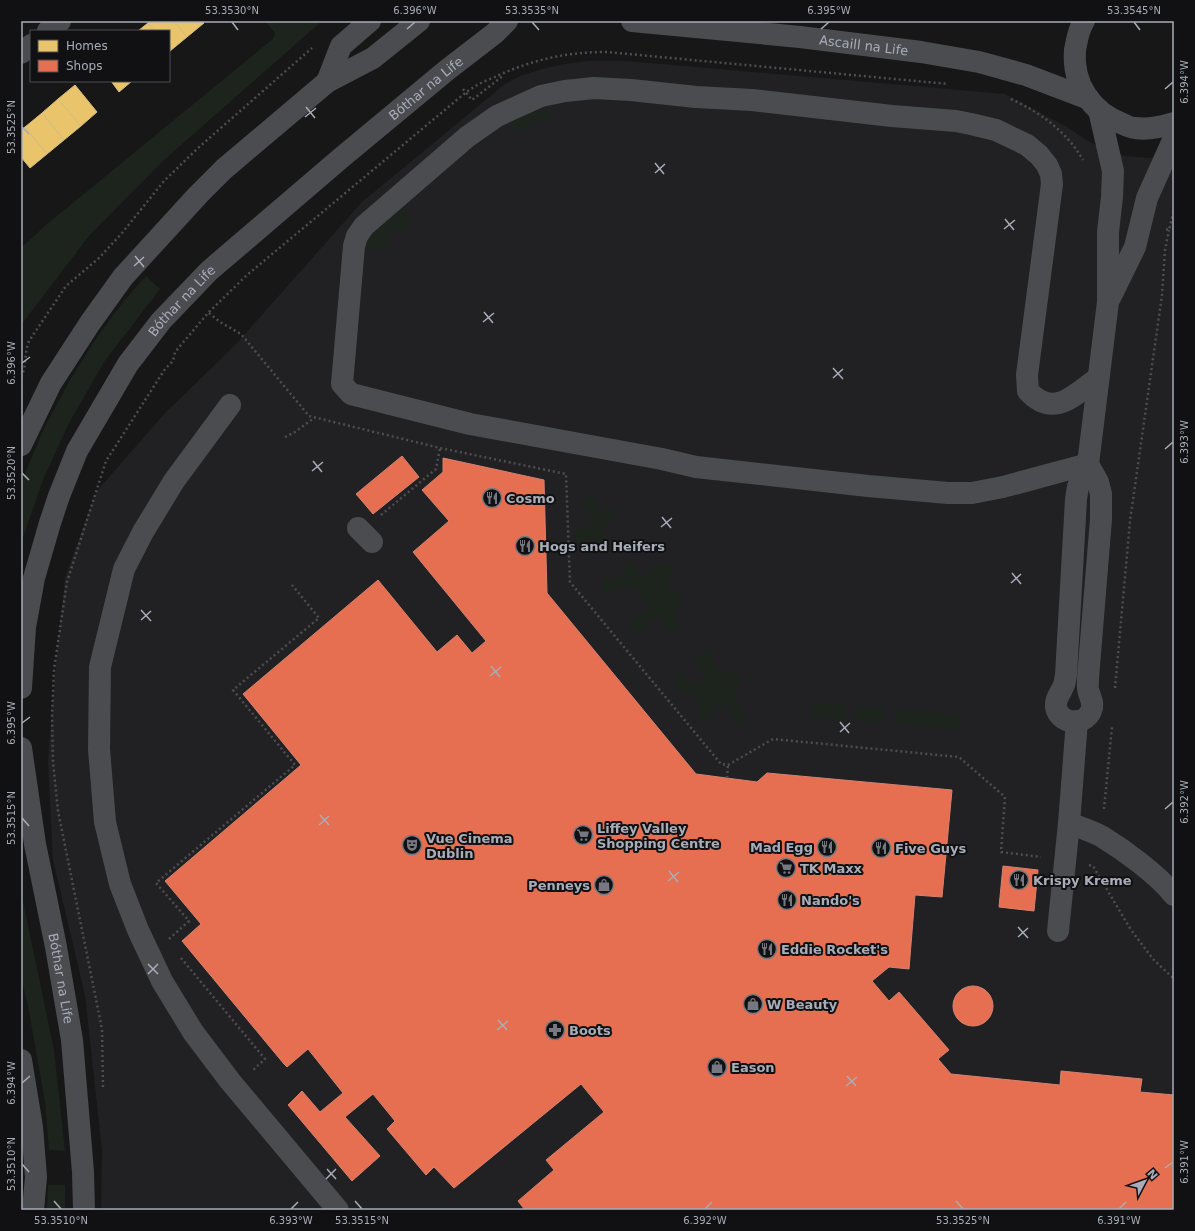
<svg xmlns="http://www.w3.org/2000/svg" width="1195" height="1231" font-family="'DejaVu Sans',sans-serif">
<rect width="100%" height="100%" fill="#171717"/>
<path fill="#212123" d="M588 61H626L1005 94 1069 128 1083 138 1101 148 1125 156 1151 158 1174 148V1210H101L102 1150 85 995 53 860 48 762 56 663 65 578 96 492 165 413 237 343 362 202 505 84 520 76 542 69 564 64Z"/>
<path fill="#1d241e" d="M265 21H322L163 161 89 236 21 325V248L46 225 274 38 275 33Z
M540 109C548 109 551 115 550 122L529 120 528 130 509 128 511 123 513 121Z
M403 209 408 211 410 218 408 232 388 230 387 250 367 249 368 237 372 233 399 210Z
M146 276 160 289 104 362 69 423 43 480 21 543V483L44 428 70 380 97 337 123 302Z
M588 496H592L596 499 598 509 600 512 609 508 615 510 616 513 613 519 605 523C601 536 606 533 609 543L605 549 602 550 598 548 595 541 591 538 581 544 578 543 574 534 576 530 584 527 590 523V516L583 505Z
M630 561 633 562 641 575 645 576 660 564 668 562 671 564 673 572C663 584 664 590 680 594L683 601 682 604 673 614 677 623 674 630C664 632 665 626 660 620 657 619 653 619 650 620 643 624 643 643 628 630V626L632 619 645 614 647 609C644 597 634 581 620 588 614 590 612 595 605 594 600 588 600 581 607 577 614 579 618 581 624 575L623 570 626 563Z
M707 651 711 652C714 657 713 664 717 668 725 676 735 667 742 681 740 685 737 688 735 692 731 704 744 707 747 717 744 723 740 725 733 724 731 719 732 715 730 711 729 708 729 709 726 707 716 702 714 713 709 718L702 720 696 714 699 702 694 694 682 693 675 687V681L678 677 682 676 697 686 704 681 705 675 696 664C696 656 699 653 707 651Z
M813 702 845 704 844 719 811 717Z
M855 707 884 709 883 724 854 721Z
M896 709 961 715 960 730 895 724Z
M21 892 54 1050 65 1151 49 1150 45 1102 28 1006 21 977Z
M48 1185H65V1210H47Z"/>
<path fill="#e9c46a" stroke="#d6bd81" d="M151 21H174L187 37 170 51 169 31H154L148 23Z
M174 21H202L204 23 187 37Z
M148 23 154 31H138Z
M111 81H132L119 92Z
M75 85 97 112 81 126 58 99Z
M58 99 81 126 64 140 42 113Z
M42 113 64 140 47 154 25 127Z
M25 127 47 154 30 168 21 157V130Z"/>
<path fill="#e76f51" stroke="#d48270" d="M402 456 419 477 373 514 356 494Z
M443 458 544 480 547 593 696 774 757 782 767 773 952 790 942 897 915 895 909 969 889 967 872 981 889 1001 899 992 949 1050 938 1059 951 1074 1060 1085 1061 1071 1142 1079 1140 1092 1174 1095V1210H525L518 1201 554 1170 546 1160 604 1112 581 1084 454 1188 434 1167 426 1175 387 1129 395 1121 373 1094 345 1117 380 1156 352 1181 288 1105 302 1091 320 1112 343 1093 308 1049 287 1067 284 1064 182 941 201 924 165 881 301 765 243 694 378 580 437 652 457 635 472 653 486 641 413 552 449 521 422 490 443 472Z
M1003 866 1038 870 1034 911 999 907Z
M953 1006a20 20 0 1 1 40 0a20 20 0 1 1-40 0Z"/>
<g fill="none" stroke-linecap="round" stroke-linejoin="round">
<path stroke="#4d4e52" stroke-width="2.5" stroke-dasharray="2 3" stroke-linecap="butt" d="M463 89 472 100 504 75
M1011 99C1041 113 1066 131 1083 160
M1166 229 1169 230 1174 210
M209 313 220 322 241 334 309 416 440 448 566 474 570 582 721 764 728 765 773 739 959 757 1005 797 1001 852 1041 857
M21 377C27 366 24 353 29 341L66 286 99 258 122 233 164 181 198 148 312 48
M285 437 295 432 314 418
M381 515 436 469 440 448
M1115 688 1130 521 1162 295 1165 250 1169 230
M727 778 728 765
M1104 809 1112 727
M1089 865 1093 866 1131 930 1153 959 1174 979
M169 939 189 921 156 883 295 765 233 690 319 618 292 585
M181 958 265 1059 253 1070
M103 1087 102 1029 58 811 53 762 52 715 54 669 67 582 106 461 165 369 173 361 175 352 208 313 247 275 452 104C459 98 466 92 474 87 481 82 491 79 499 75 535 59 568 52 607 52L948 84"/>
<g stroke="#4b4c50" stroke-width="22">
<path id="s1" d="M632 21 800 37 921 52 979 62 1026 75 1089 99"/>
<path d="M1084 21C1078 30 1077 40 1075 50 1072 84 1092 113 1123 124 1127 126 1131 128 1135 128 1149 130 1161 127 1174 123"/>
<path d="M48 31 60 21"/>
<path d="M21 53 31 45"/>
<path d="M327 82 341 46 370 21"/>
<path d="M1110 298 1135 247 1147 198 1174 138"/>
<path d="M230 405 174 481 143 532 124 569 100 667 99 749 105 822 120 884 138 930 162 981 193 1032 230 1081 338 1210"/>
<path d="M21 445 51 383 90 323 123 277 198 195 224 169 327 82 373 58 419 21"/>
<path d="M1088 464 1003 487 972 493H948L868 486 696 467 662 459 470 424 351 394 342 384 354 246 357 236 364 226 467 137 497 116 541 96 565 91 594 88 631 90 696 97 752 100 892 116 956 121 971 124 996 130 1027 145 1039 155 1047 165 1051 174 1052 184 1027 375 1028 391C1054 419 1074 395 1098 378"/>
<path d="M1088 464 1098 482 1101 494V519L1088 678C1088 682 1087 689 1089 693 1091 699 1094 704 1091 711 1084 727 1059 724 1056 707 1055 697 1060 695 1063 687 1065 684 1065 679 1066 675L1076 499 1078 487 1088 464 1108 302V232L1112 197 1113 171 1099 110"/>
<path d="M358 528 372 542"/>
<path id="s2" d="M21 688 25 627 34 578 50 523 59 496 77 451 128 364 161 321 209 271 341 158 447 70 495 33 507 21"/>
<path id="s3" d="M21 748 35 844 56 947 72 1040 83 1172 84 1210"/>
<path d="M1069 823C1079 827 1091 831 1101 836 1124 850 1157 874 1174 895"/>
<path d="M1058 931 1069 823 1077 721"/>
<path d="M21 1060 32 1127 36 1177 33 1210"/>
</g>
</g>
<path fill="none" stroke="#a8adb8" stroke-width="1.5" d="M232 22 238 30M532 22 539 30M1134 22 1140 30M407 29 415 22M821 29 829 22M1165 89 1173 82M306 107 315 118M305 117 316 108M22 127 29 134M655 163 664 174M655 173 665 164M1005 219 1014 230M1004 229 1015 220M135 256 144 267M134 266 144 257M484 312 493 323M483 322 494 313M22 363 30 357M833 368 843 379M833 378 843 369M1165 449 1173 442M313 461 322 472M312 471 323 462M22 473 29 480M662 517 671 528M661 527 672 518M1012 573 1021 584M1011 583 1021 574M141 610 151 621M141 620 151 611M491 666 500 677M490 676 501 667M840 722 849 733M22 723 30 717M840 732 850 723M1165 809 1173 802M320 815 329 825M22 818 29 826M319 825 329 816M669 871 678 882M668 881 679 872M1018 927 1028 938M1018 937 1028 928M148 964 158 974M148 974 158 964M498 1020 507 1030M497 1030 508 1021M847 1076 856 1086M22 1083 30 1076M846 1086 857 1077M22 1164 29 1172M1165 1168 1173 1162M327 1169 336 1179M326 1179 336 1169M54 1201 61 1209M355 1201 362 1209M956 1201 963 1209M291 1209 298 1202M705 1209 712 1202M1119 1209 1126 1202"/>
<defs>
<g id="restaurant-ring" transform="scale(1)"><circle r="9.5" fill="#111113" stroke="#757880" stroke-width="1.5"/><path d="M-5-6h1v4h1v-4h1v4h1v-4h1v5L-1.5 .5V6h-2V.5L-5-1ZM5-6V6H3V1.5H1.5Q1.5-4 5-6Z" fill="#757880"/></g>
<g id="supermarket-ring" transform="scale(1)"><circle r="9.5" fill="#111113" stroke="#757880" stroke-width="1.5"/><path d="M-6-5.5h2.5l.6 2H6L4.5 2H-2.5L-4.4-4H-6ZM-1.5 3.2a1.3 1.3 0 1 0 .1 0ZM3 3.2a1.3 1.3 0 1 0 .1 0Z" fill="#757880"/></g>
<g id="theatre-ring" transform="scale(1)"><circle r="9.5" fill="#111113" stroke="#757880" stroke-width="1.5"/><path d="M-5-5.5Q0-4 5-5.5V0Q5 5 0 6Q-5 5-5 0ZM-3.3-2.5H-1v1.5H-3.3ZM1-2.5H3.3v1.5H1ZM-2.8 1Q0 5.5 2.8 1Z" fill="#757880"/></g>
<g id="shop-ring" transform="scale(1)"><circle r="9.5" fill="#111113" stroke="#757880" stroke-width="1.5"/><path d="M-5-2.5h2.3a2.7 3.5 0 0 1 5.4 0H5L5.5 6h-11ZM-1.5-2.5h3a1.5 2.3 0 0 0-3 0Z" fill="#757880"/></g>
<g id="pharmacy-ring" transform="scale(1)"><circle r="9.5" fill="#111113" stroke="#757880" stroke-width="1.5"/><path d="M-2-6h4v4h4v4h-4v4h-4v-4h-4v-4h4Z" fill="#757880"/></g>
</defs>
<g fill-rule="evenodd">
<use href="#restaurant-ring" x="492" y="498"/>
<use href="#restaurant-ring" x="525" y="546"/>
<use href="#supermarket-ring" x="583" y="835"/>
<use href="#theatre-ring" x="412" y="845"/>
<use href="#restaurant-ring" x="827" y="847"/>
<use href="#restaurant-ring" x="881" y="848"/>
<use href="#supermarket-ring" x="786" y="868"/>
<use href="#restaurant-ring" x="1019" y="880"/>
<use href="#shop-ring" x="604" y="885"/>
<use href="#restaurant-ring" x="787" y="900"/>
<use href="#restaurant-ring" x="767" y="949"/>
<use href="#shop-ring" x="753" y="1004"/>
<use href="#pharmacy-ring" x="555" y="1030"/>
<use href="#shop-ring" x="717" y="1067"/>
</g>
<g text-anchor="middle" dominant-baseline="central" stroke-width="4" stroke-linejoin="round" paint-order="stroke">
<g font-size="13" fill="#a8adb8" stroke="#111113">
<text stroke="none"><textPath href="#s1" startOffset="233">Ascaill na Life</textPath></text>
<text stroke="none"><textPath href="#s2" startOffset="753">Bóthar na Life</textPath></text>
<text stroke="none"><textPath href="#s2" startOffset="429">Bóthar na Life</textPath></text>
<text stroke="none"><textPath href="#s3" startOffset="234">Bóthar na Life</textPath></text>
</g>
<g font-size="13" font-weight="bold" fill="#a8adb8" stroke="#111113" text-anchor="start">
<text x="506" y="498">Cosmo</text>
<text x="539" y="546">Hogs and Heifers</text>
<text x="597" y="828">Liffey Valley<tspan x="597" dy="15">Shopping Centre</tspan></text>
<text x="426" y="838">Vue Cinema<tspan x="426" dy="15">Dublin</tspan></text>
<text x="813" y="847" text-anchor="end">Mad Egg</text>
<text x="895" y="848">Five Guys</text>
<text x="800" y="868">TK Maxx</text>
<text x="1033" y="880">Krispy Kreme</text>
<text x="590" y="885" text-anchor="end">Penneys</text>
<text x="801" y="900">Nando's</text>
<text x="781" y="949">Eddie Rocket's</text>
<text x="767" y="1004">W Beauty</text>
<text x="569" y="1030">Boots</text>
<text x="731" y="1067">Eason</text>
</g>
</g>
<rect width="1195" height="1231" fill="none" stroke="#111113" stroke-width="44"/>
<rect x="30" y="30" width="140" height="52" fill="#111113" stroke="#4d4f55"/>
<rect x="38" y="40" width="20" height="12" fill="#e9c46a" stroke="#4d4f55"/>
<text x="66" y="50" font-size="12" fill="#a8adb8">Homes</text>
<rect x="38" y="60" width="20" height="12" fill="#e76f51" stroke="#4d4f55"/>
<text x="66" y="70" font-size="12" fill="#a8adb8">Shops</text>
<g transform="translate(1145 1181) rotate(49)" stroke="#111113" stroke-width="3" paint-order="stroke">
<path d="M0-3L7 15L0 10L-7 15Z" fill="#a8adb8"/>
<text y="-6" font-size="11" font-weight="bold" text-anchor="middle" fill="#a8adb8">N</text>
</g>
<rect x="22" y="22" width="1151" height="1187" fill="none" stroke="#a8adb8" stroke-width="1.5"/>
<g font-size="10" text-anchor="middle" fill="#a8adb8">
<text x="232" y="14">53.3530°N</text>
<text x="415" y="14">6.396°W</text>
<text x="532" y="14">53.3535°N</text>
<text x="829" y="14">6.395°W</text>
<text x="1134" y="14">53.3545°N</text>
<text transform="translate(1184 82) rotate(-90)" y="4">6.394°W</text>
<text transform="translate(11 127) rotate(-90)" y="4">53.3525°N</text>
<text transform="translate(11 363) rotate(-90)" y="4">6.396°W</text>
<text transform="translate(1184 442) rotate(-90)" y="4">6.393°W</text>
<text transform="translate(11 473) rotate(-90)" y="4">53.3520°N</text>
<text transform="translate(11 723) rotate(-90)" y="4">6.395°W</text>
<text transform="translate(1184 802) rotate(-90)" y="4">6.392°W</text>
<text transform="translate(11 818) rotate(-90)" y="4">53.3515°N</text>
<text transform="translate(11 1083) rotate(-90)" y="4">6.394°W</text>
<text transform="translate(1184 1162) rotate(-90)" y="4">6.391°W</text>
<text transform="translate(11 1164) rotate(-90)" y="4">53.3510°N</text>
<text x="61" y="1224">53.3510°N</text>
<text x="291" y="1224">6.393°W</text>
<text x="362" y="1224">53.3515°N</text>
<text x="705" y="1224">6.392°W</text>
<text x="963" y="1224">53.3525°N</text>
<text x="1119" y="1224">6.391°W</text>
</g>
</svg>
